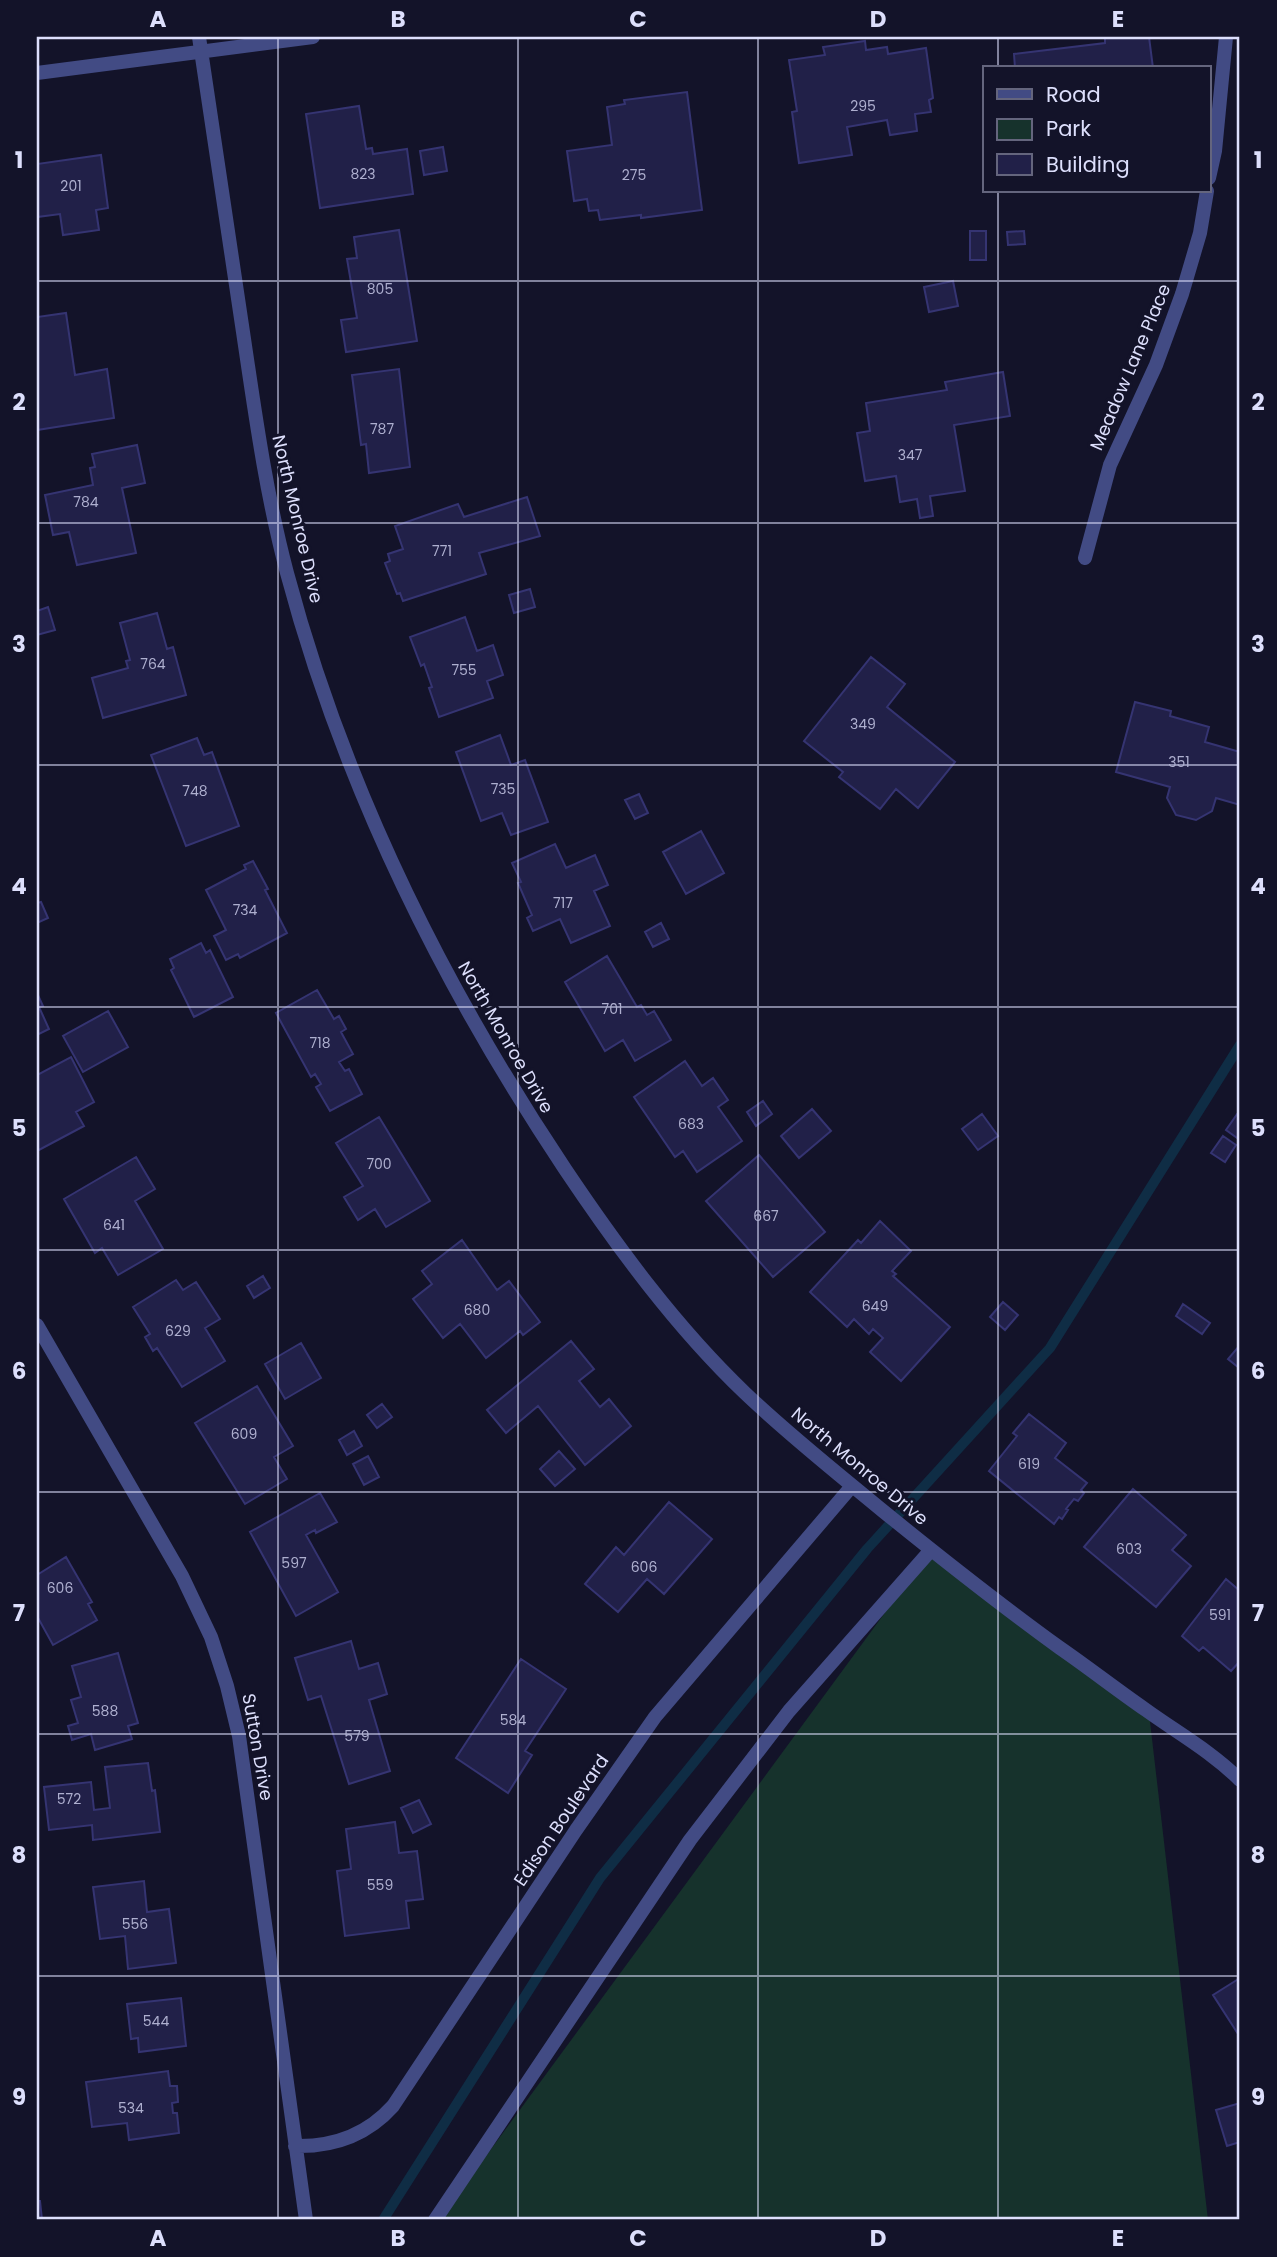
<svg xmlns="http://www.w3.org/2000/svg" width="1277" height="2257" font-family="Poppins,sans-serif">
<rect width="100%" height="100%" fill="#131329"/>
<path fill="#16322c" d="M931 1550 1149 1713 1208 2220H439Z"/>
<g fill="none" stroke-linecap="round" stroke-linejoin="round">
<path stroke="#0f2d45" stroke-width="10" d="M383 2220 600 1878 867 1549 1050 1348 1240 1045"/>
</g>
<path fill="#212048" stroke="#353472" stroke-width="2" d="M1105 37H1149L1153 68H1015L1014 54 1105 43Z
M865 41 866 50 887 47 888 54 926 48 933 98 929 100 931 112 915 114 917 131 890 135 887 120 847 127 852 155 799 163 792 112 797 111 789 60 825 55 823 47Z
M687 92 702 210 641 218V215L600 220 598 210 589 211 587 199 574 201 567 151 612 145 607 107 625 104 624 100Z
M359 106 366 149 372 148 373 154 407 149 413 194 320 208 306 114Z
M443 147 447 171 424 175 420 151Z
M101 155 108 208 96 210 99 230 63 235 60 214 37 217V164Z
M399 230 417 341 346 352 341 320 357 318 347 259 357 258 354 237Z
M970 231H986V260H970Z
M1024 231 1025 244 1008 245 1007 232Z
M953 281 958 306 929 312 924 287Z
M66 313 75 375 107 369 114 418 37 430V317Z
M399 369 410 467 369 473 366 444 361 445 352 375Z
M1003 372 1010 416 954 425 965 491 930 496 933 516 920 518 917 499 900 502 896 476 865 481 857 433 870 431 866 403 947 390 945 382Z
M137 445 145 483 122 488 136 553 77 565 69 532 53 535 45 495 93 485 90 468 95 467 92 454Z
M527 497 540 536 479 553 486 574 403 601 400 593 397 594 385 563 390 561 388 554 403 549 395 526 458 504 464 517Z
M530 589 535 607 514 613 509 595Z
M48 607 55 630 37 635V611Z
M157 613 167 649 173 647 186 695 103 718 92 678 128 668 126 661 130 660 120 623Z
M465 617 477 651 493 645 503 675 487 681 493 698 439 717 429 688 432 687 424 664 421 666 410 637Z
M871 657 905 684 887 707 955 762 918 808 896 789 880 809 839 777 843 772 804 741Z
M1135 702 1171 711 1170 716 1209 727 1205 742 1240 752V805L1216 798 1212 811 1196 820 1176 815 1167 798 1170 787 1116 772Z
M500 735 511 765 525 760 548 822 511 835 502 813 481 821 456 752Z
M197 738 204 755 212 752 239 826 186 846 151 755Z
M639 794 648 813 635 819 625 800Z
M701 831 724 873 686 894 663 852Z
M555 844 566 868 595 855 608 885 594 891 610 926 571 943 560 919 533 931 527 918 532 915 518 883 521 882 512 863Z
M253 861 268 889 265 890 287 933 240 958 238 954 226 960 214 936 226 930 206 890 246 869 244 865Z
M41 902 48 918 37 923V903Z
M661 923 669 939 653 947 645 932Z
M201 943 206 953 210 950 233 997 194 1017 171 970 174 968 170 959Z
M607 956 637 1007 641 1005 647 1015 654 1011 671 1040 635 1061 623 1040 605 1051 565 982Z
M317 990 334 1019 339 1016 346 1029 341 1032 353 1054 339 1062 345 1071 349 1069 362 1094 330 1111 316 1087 321 1084 315 1074 311 1077 276 1013Z
M37 993 43 1006 39 1007 49 1029 37 1035Z
M108 1011 128 1047 83 1072 63 1036Z
M71 1057 94 1102 76 1112 84 1126 37 1151V1075Z
M685 1061 702 1086 713 1078 728 1100 718 1107 742 1141 697 1172 683 1151 675 1157 634 1097Z
M763 1101 772 1114 756 1126 747 1112Z
M812 1109 831 1131 799 1158 781 1136Z
M1240 1110V1140L1226 1130Z
M982 1114 998 1136 978 1150 962 1129Z
M379 1117 430 1201 386 1227 375 1209 358 1220 344 1197 363 1186 336 1143Z
M1223 1136 1236 1145 1225 1162 1211 1153Z
M759 1155 825 1232 773 1277 706 1201Z
M136 1157 155 1189 135 1201 163 1249 118 1275 102 1248 95 1253 64 1199Z
M880 1221 911 1251 892 1271 896 1274 893 1276 950 1327 901 1381 870 1352 883 1338 873 1329 869 1334 854 1319 847 1327 810 1292 858 1240 861 1243Z
M462 1240 497 1290 509 1281 540 1322 523 1335 520 1331 486 1358 460 1324 443 1338 413 1299 432 1284 422 1271Z
M263 1276 270 1288 254 1298 247 1286Z
M176 1280 183 1290 196 1282 220 1319 205 1328 225 1361 182 1387 157 1348 153 1351 145 1337 150 1334 133 1307Z
M1003 1302 1018 1315 1005 1330 990 1317Z
M1183 1304 1210 1323 1202 1334 1176 1316Z
M571 1341 594 1369 579 1381 600 1407 609 1399 631 1426 585 1465 538 1406 506 1433 487 1410Z
M301 1343 321 1378 285 1399 265 1364Z
M1240 1345V1367L1239 1368 1228 1359Z
M257 1386 293 1446 274 1457 287 1479 245 1504 195 1423Z
M382 1404 392 1417 377 1428 367 1415Z
M1029 1414 1066 1443 1055 1458 1087 1483 1081 1490 1084 1493 1078 1501 1074 1499 1066 1509 1068 1510 1062 1519 1059 1517 1054 1524 989 1471 1017 1436 1013 1433Z
M354 1431 362 1446 347 1455 339 1440Z
M559 1451 575 1469 555 1486 540 1469Z
M368 1456 379 1477 364 1485 353 1464Z
M1133 1489 1186 1535 1172 1550 1191 1566 1156 1607 1084 1547Z
M320 1493 337 1522 316 1533 315 1530 306 1535 338 1592 296 1616 250 1532Z
M669 1502 712 1539 664 1594 647 1579 618 1612 585 1584 616 1547 624 1555Z
M66 1557 92 1602 88 1604 97 1620 53 1645 37 1616V1575Z
M1226 1579 1240 1591V1661L1231 1671 1203 1647 1199 1651 1182 1636Z
M351 1641 359 1669 378 1663 387 1694 369 1700 390 1771 349 1784 321 1696 308 1700 295 1658Z
M118 1653 138 1723 128 1726 132 1739 95 1750 91 1734 72 1740 68 1726 78 1723 71 1700 81 1697 72 1666Z
M521 1659 566 1689 525 1751 532 1755 508 1793 456 1758Z
M148 1763 152 1791 155 1790 160 1832 93 1840 92 1825 49 1830 44 1787 91 1782 94 1810 110 1808 105 1767Z
M419 1800 431 1824 413 1833 401 1808Z
M395 1822 399 1853 417 1851 423 1899 406 1901 409 1928 345 1936 337 1871 351 1869 346 1829Z
M144 1881 147 1912 169 1909 176 1963 128 1969 125 1936 100 1939 93 1887Z
M1240 1978V2037L1213 1995Z
M181 1998 186 2046 139 2052 138 2038 131 2039 127 2004Z
M168 2071 170 2086H177L178 2102 172 2103 173 2113H177L179 2133 129 2140 127 2123 92 2127 86 2082Z
M1240 2103V2142L1227 2146 1216 2110Z
M37 2201H40L42 2220H37Z"/>
<g fill="none" stroke-linecap="round" stroke-linejoin="round">
<path stroke="#424b84" stroke-width="14" d="M199 37C214 135 228 234 243 332 255 413 266 494 287 573 344 787 442 985 565 1169 618 1248 676 1327 745 1393 789 1435 836 1472 883 1511 941 1558 999 1604 1060 1648 1089 1668 1117 1690 1146 1710 1178 1733 1212 1752 1240 1780
M37 73 313 37
M1209 178 1215 151 1226 37
M1085 558 1110 465 1156 365 1182 294 1200 233 1207 191
M37 1325 182 1576 211 1637 227 1686 239 1736 306 2220
M295 2146C335 2147 367 2135 393 2106L576 1830 655 1717 852 1486
M435 2220 690 1840 789 1711 931 1550"/>
</g>
<path fill="none" stroke="#dddffc" stroke-width="2" stroke-opacity="0.55" d="M278 37V2220M518 37V2220M758 37V2220M998 37V68M998 191V2220M37 281H1240M37 523H1240M37 765H1240M37 1007H1240M37 1250H1240M37 1492H1240M37 1734H1240M37 1976H1240"/>
<g text-anchor="middle" dominant-baseline="central" stroke-width="6" stroke-linejoin="round" paint-order="stroke">
<g font-size="14" fill="#aeafcf">
<text x="863" y="106">295</text>
<text x="363" y="174">823</text>
<text x="634" y="175">275</text>
<text x="71" y="186">201</text>
<text x="380" y="289">805</text>
<text x="382" y="429">787</text>
<text x="910" y="455">347</text>
<text x="86" y="502">784</text>
<text x="442" y="551">771</text>
<text x="153" y="664">764</text>
<text x="464" y="670">755</text>
<text x="863" y="724">349</text>
<text x="1179" y="762">351</text>
<text x="503" y="789">735</text>
<text x="195" y="791">748</text>
<text x="563" y="903">717</text>
<text x="245" y="910">734</text>
<text x="612" y="1009">701</text>
<text x="320" y="1043">718</text>
<text x="691" y="1124">683</text>
<text x="379" y="1164">700</text>
<text x="766" y="1216">667</text>
<text x="114" y="1225">641</text>
<text x="875" y="1306">649</text>
<text x="477" y="1310">680</text>
<text x="178" y="1331">629</text>
<text x="244" y="1434">609</text>
<text x="1029" y="1464">619</text>
<text x="1129" y="1549">603</text>
<text x="294" y="1563">597</text>
<text x="644" y="1567">606</text>
<text x="60" y="1588">606</text>
<text x="1220" y="1615">591</text>
<text x="105" y="1711">588</text>
<text x="513" y="1720">584</text>
<text x="357" y="1736">579</text>
<text x="69" y="1799">572</text>
<text x="380" y="1885">559</text>
<text x="135" y="1924">556</text>
<text x="156" y="2021">544</text>
<text x="131" y="2108">534</text>
</g>
<g font-size="18" fill="#dddffc" stroke="#131329">
<text transform="translate(1130 367) rotate(-67)">Meadow Lane Place</text>
<text transform="translate(298 519) rotate(77)">North Monroe Drive</text>
<text transform="translate(506 1037) rotate(60)">North Monroe Drive</text>
<text transform="translate(860 1466) rotate(40)">North Monroe Drive</text>
<text transform="translate(258 1747) rotate(80)">Sutton Drive</text>
<text transform="translate(561 1820) rotate(-56)">Edison Boulevard</text>
</g>
</g>
<rect width="1277" height="2257" fill="none" stroke="#131329" stroke-width="77"/>
<rect x="983" y="66" width="228" height="126" fill="#131329" stroke="#64657d" stroke-width="2"/>
<rect x="997" y="89" width="35" height="10" fill="#424b84" stroke="#64657d" stroke-width="2"/>
<text x="1046" y="102" font-size="21" fill="#dddffc">Road</text>
<rect x="997" y="119" width="35" height="21" fill="#16322c" stroke="#64657d" stroke-width="2"/>
<text x="1046" y="136" font-size="21" fill="#dddffc">Park</text>
<rect x="997" y="154" width="35" height="21" fill="#212048" stroke="#64657d" stroke-width="2"/>
<text x="1046" y="172" font-size="21" fill="#dddffc">Building</text>
<rect x="38" y="38" width="1200" height="2180" fill="none" stroke="#dddffc" stroke-width="2.5"/>
<g font-size="23" text-anchor="middle" font-weight="bold" fill="#dddffc">
<text x="158" y="27">A</text>
<text x="398" y="27">B</text>
<text x="638" y="27">C</text>
<text x="878" y="27">D</text>
<text x="1118" y="27">E</text>
<text x="19" y="168">1</text>
<text x="1258" y="168">1</text>
<text x="19" y="410">2</text>
<text x="1258" y="410">2</text>
<text x="19" y="652">3</text>
<text x="1258" y="652">3</text>
<text x="19" y="894">4</text>
<text x="1258" y="894">4</text>
<text x="19" y="1136">5</text>
<text x="1258" y="1136">5</text>
<text x="19" y="1379">6</text>
<text x="1258" y="1379">6</text>
<text x="19" y="1621">7</text>
<text x="1258" y="1621">7</text>
<text x="19" y="1863">8</text>
<text x="1258" y="1863">8</text>
<text x="19" y="2105">9</text>
<text x="1258" y="2105">9</text>
<text x="158" y="2246">A</text>
<text x="398" y="2246">B</text>
<text x="638" y="2246">C</text>
<text x="878" y="2246">D</text>
<text x="1118" y="2246">E</text>
</g>
</svg>
